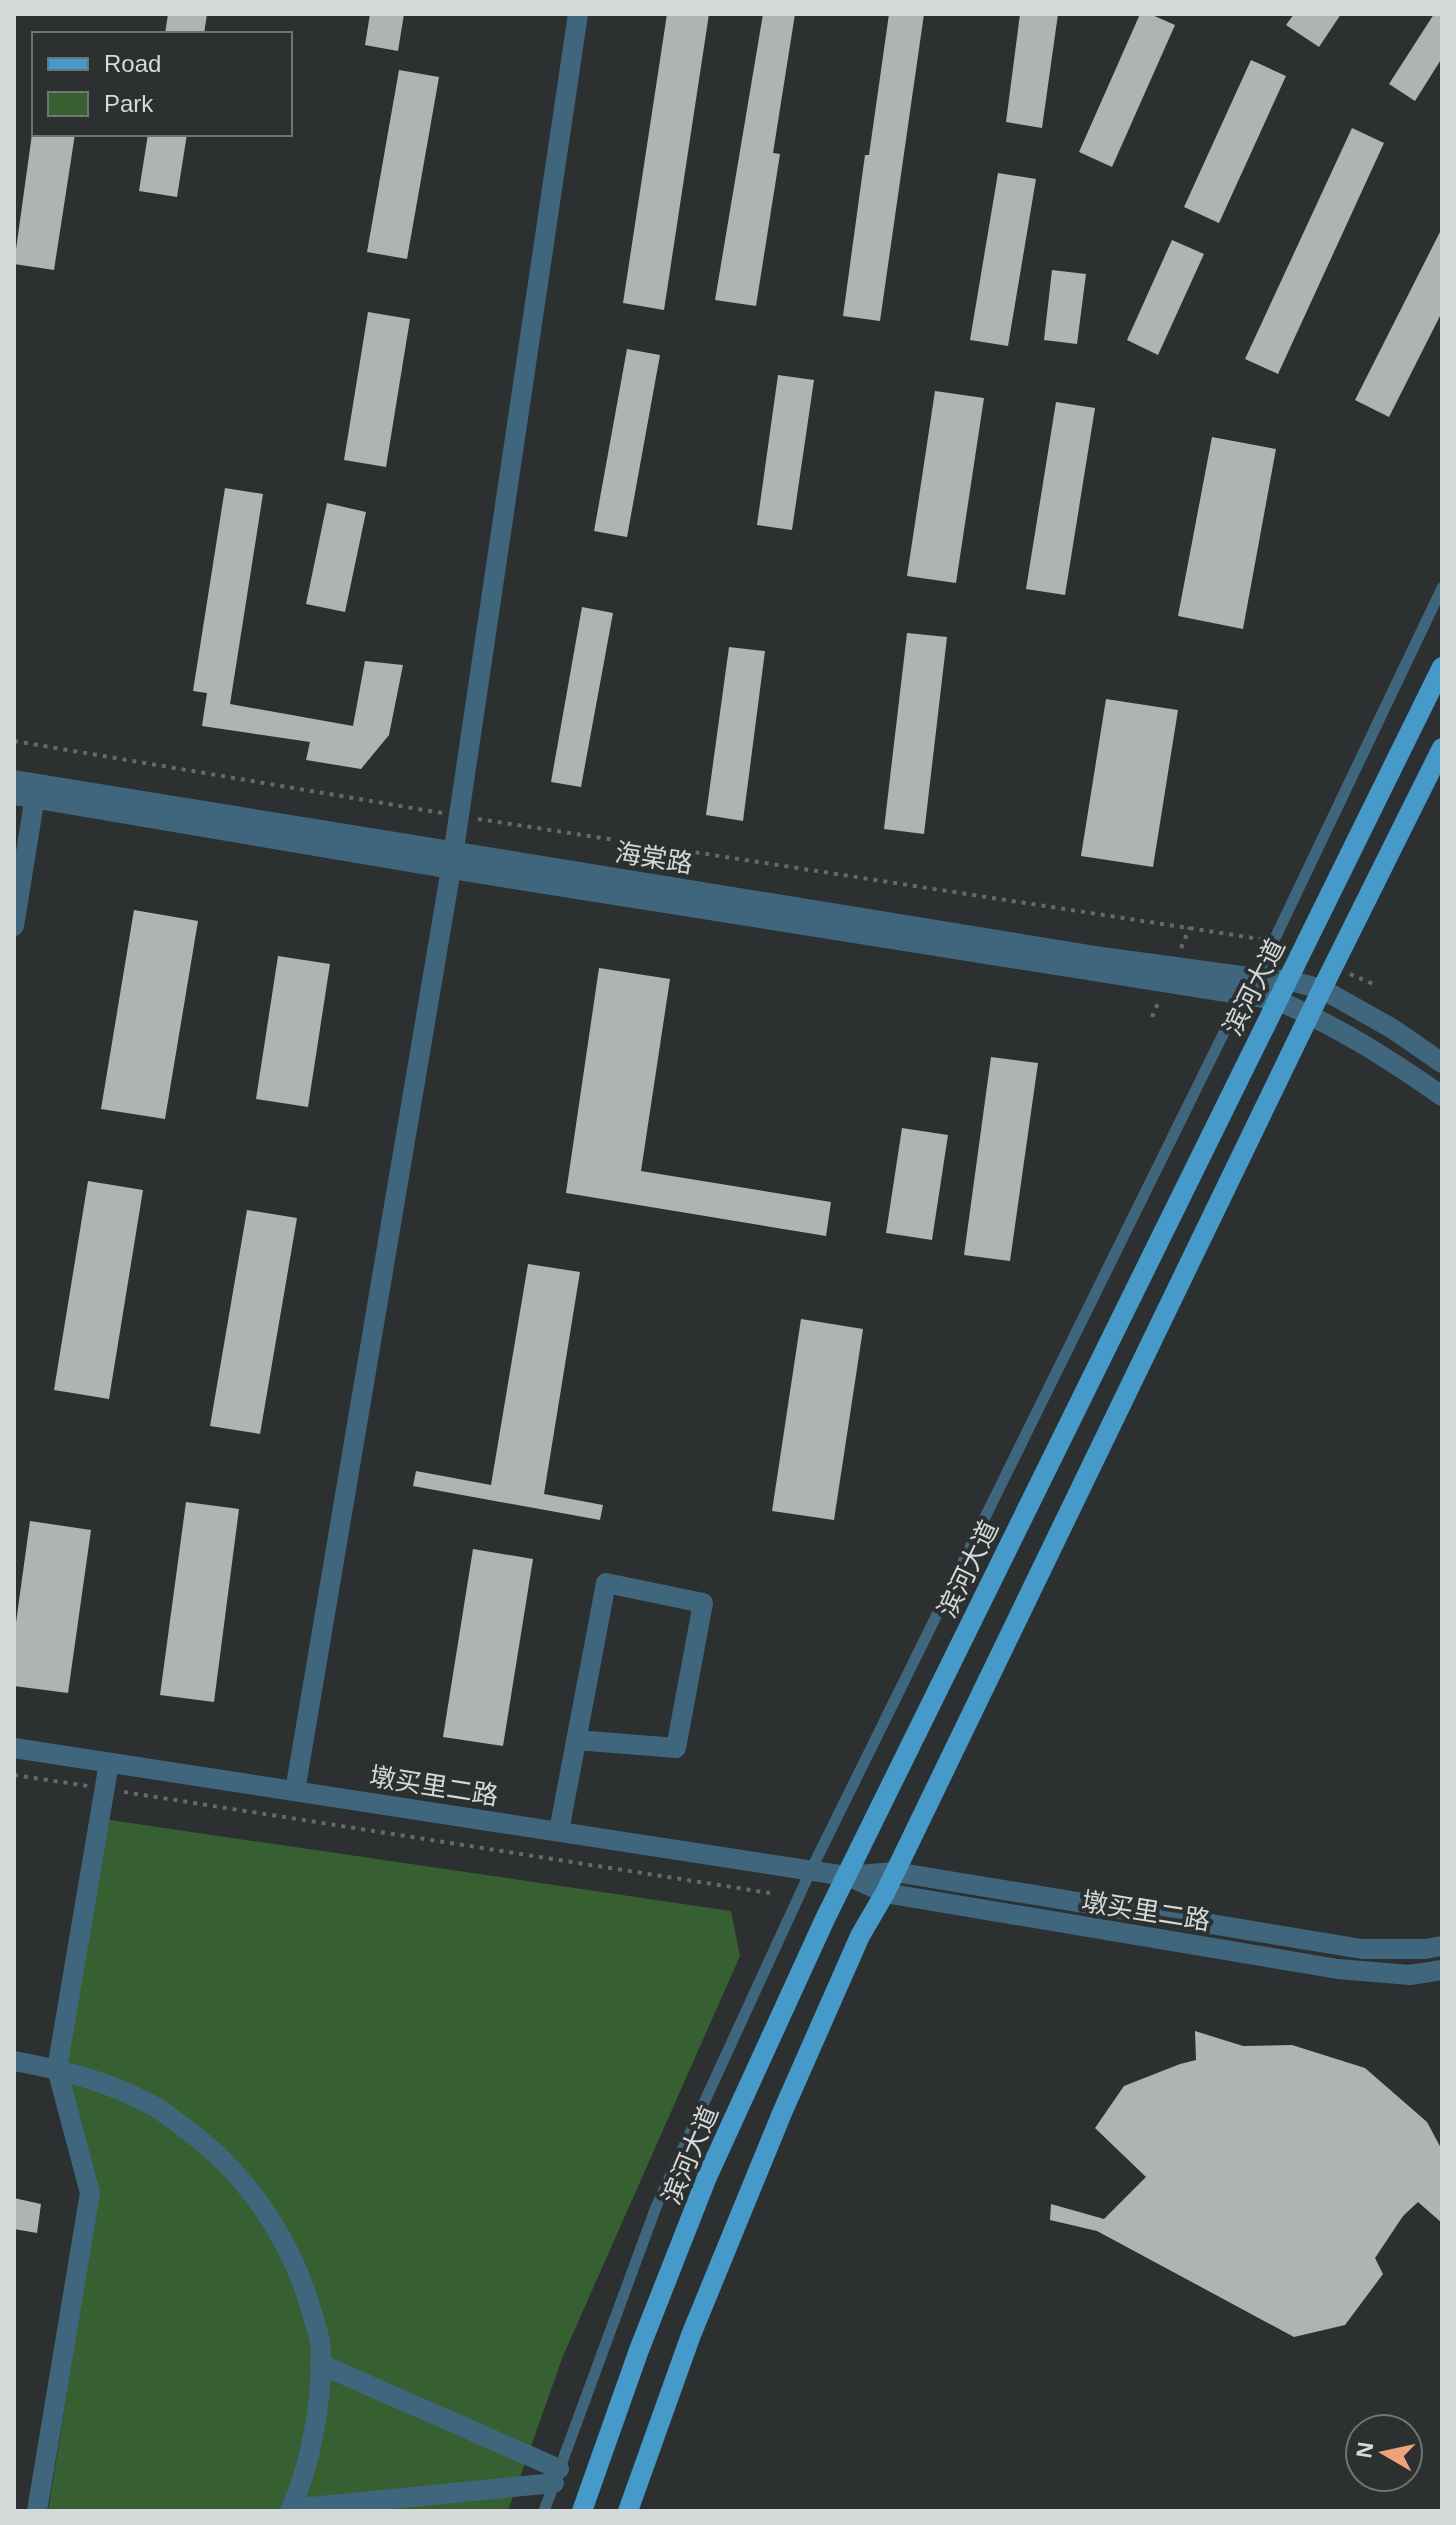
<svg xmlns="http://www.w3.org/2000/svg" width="1456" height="2525" font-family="Helvetica,'Noto Sans SC',sans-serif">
<rect width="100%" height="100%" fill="#2c3030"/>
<path fill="#376032" d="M103 1819 731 1911 740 1956 563 2356 508 2511H48L97 2204 58 2056Z"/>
<path fill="#afb4b2" d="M168 14H207L204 34H165Z
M370 14H404L398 51 365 45Z
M667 14H709L664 310 623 303Z
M763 14H795L773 153 780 154 756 306 715 300Z
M889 14H924L880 321 843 316 865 155H869Z
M1020 14H1058L1042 128 1006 122Z
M1140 14H1150L1175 25 1112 167 1079 152Z
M1294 14H1341L1319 47 1286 25Z
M1434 14H1442V58L1415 101 1389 84Z
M1251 60 1286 76 1219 223 1184 207Z
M399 70 439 77 407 259 367 252Z
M1352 128 1384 143 1278 374 1245 359Z
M32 134H75L54 270 14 264Z
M148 134H187L177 197 139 191Z
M998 173 1036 179 1008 346 970 340Z
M1442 228V312L1389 417 1355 400Z
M1172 240 1204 254 1158 355 1127 340Z
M1052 270 1086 274 1077 344 1044 340Z
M368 312 410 319 386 467 344 460Z
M627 349 660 355 627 537 594 531Z
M778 375 814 380 792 530 757 525Z
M935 391 984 398 956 583 907 576Z
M1056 402 1095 408 1065 595 1026 589Z
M1212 437 1276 449 1243 629 1178 616Z
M225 488 263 494 230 704 353 726 365 661 403 665 389 735 361 769 306 760 310 742 202 726 207 693 193 691Z
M327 503 366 512 345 612 306 604Z
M582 607 613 613 581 787 551 782Z
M907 633 947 637 924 834 884 829Z
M729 647 765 651 743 821 706 815Z
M1106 699 1178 710 1153 867 1081 856Z
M134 910 198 921 165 1119 101 1109Z
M278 956 330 964 308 1107 256 1099Z
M599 968 670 979 641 1171 831 1202 826 1236 566 1193Z
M991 1057 1038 1063 1010 1261 964 1255Z
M902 1128 948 1135 932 1240 886 1233Z
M88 1181 143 1190 109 1399 54 1390Z
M247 1210 297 1218 260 1434 210 1426Z
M528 1264 580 1272 544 1494 603 1505 600 1520 413 1486 416 1471 491 1485Z
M801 1319 863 1329 834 1520 772 1511Z
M186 1502 239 1509 214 1702 160 1695Z
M30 1521 91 1530 68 1693 14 1686V1637Z
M473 1549 533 1559 503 1746 443 1737Z
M1195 2031 1243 2046 1292 2045 1365 2068 1427 2122 1442 2150V2223L1418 2202 1403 2216 1375 2258 1383 2274 1345 2325 1294 2337 1097 2231 1050 2220 1051 2204 1104 2219 1146 2177 1095 2128 1124 2086 1180 2064 1196 2060Z
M14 2198 41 2204 37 2233 14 2229Z"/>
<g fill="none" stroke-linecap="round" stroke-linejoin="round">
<path stroke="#656969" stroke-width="4" stroke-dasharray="4 6" stroke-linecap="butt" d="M14 741 442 813
M478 819 1260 939
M1181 948 1190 927
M1350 974 1373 984
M1152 1017 1159 1001
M14 1775 88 1786
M124 1792 770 1893"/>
<path stroke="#40667d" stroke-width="11" d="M544 2511 656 2207 811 1870 1243 994 1256 978 1442 588"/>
<path stroke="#40667d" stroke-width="20" d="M14 926 37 784
M295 1791 451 869 578 14
M559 1831 606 1583 703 1603 676 1748 576 1740
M14 2061C63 2070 107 2081 152 2105 162 2110 172 2119 182 2126 246 2172 292 2239 313 2316 316 2327 321 2340 321 2351 322 2403 311 2464 290 2511
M320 2364 559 2469
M291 2509 554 2483
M37 2511 90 2193 57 2069 109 1763"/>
<path stroke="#40667d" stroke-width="20" d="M14 780 1102 957 1256 978 1287 980 1322 989 1393 1029 1442 1063
M14 795 451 869 1276 1000C1336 1025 1389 1059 1442 1096
M14 1748 846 1876 895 1872 1362 1949H1425L1442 1946
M850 1877 885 1893 1338 1969 1410 1975 1442 1970"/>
<path stroke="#459aca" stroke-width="20" d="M582 2511 639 2350 707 2177 825 1919 1442 667
M628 2511 691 2335 782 2113 860 1936 885 1893 1322 989 1442 748"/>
</g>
<g text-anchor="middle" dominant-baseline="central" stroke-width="8" stroke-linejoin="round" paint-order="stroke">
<g font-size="26" fill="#d6d9d9" stroke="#2c3030">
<text transform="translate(654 858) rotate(9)">海棠路</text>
<text transform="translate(1254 987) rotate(-63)">滨河大道</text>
<text transform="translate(968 1569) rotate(-64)">滨河大道</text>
<text transform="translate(434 1786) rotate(9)">墩买里二路</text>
<text transform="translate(1146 1911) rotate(9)">墩买里二路</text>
<text transform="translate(690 2155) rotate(-67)">滨河大道</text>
</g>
</g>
<rect width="1456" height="2525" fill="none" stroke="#d6d9d9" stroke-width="32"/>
<rect x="32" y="32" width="260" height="104" fill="#2c3030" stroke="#707474" stroke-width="2"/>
<rect x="48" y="58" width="40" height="12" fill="#459aca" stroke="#707474" stroke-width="2"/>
<text x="104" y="72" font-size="24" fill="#d6d9d9">Road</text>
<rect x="48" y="92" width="40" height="24" fill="#376032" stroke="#707474" stroke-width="2"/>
<text x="104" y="112" font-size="24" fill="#d6d9d9">Park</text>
<g transform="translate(1384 2453) rotate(279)"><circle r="38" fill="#2c3030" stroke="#707474" stroke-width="2"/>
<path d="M0-6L14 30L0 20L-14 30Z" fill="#f0a27a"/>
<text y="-12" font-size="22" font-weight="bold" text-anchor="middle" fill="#d6d9d9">N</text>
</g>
</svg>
